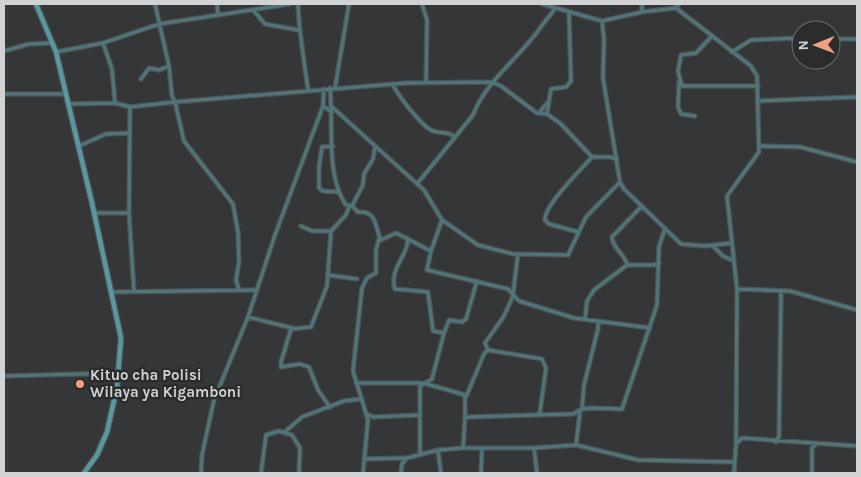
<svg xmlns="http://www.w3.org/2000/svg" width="861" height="477" font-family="Karla,sans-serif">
<rect width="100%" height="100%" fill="#343638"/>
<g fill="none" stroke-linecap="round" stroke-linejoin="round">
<g stroke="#505254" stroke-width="5.5">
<path id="street" d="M217 4 218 15
M298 4C299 32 304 61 308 89
M422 4 427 20 426 82
M542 4 602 21 642 12 676 8 679 4
M642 4V12
M676 8 751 66 757 76 759 152 727 196 737 289 736 444
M254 11 265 24 298 30
M602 21 604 39 603 78 620 182 624 189 681 244 705 246 732 243
M712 36 696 53 681 55 678 71 682 86H758
M831 39H857
M103 43 112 69 115 103
M4 51 29 44 53 43
M56 52 103 43 159 24 290 4
M732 52 751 40 801 38
M169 66 172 96 175 102 406 83 492 82 501 86 537 113 547 114 561 124 592 157H611L617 160
M141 79 149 68 159 70 169 66 155 4
M679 82 678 107 681 114 695 116
M393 85C398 95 422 127 433 131 440 134 447 130 455 137
M330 88C334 124 325 175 346 205L352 206 358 212C378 211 374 226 381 240L396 233 431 251 427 270 508 289 519 301 574 318 650 328
M335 88 349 4
M4 94H65
M758 101 857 97
M68 104 115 103 130 107 175 102 184 141 233 204 238 232 239 262 236 280 239 290
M323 106 332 112
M130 107 129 213 134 291
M332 107 424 190 442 220 478 245 513 254 568 255 586 217 620 182
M540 112 548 102
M547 114 551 89 566 87 571 81 569 13
M79 146 106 134 130 133
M333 146 322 147 319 167V188L323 191 338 192
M760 146 800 147 857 162
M417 184 473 115C487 79 522 56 543 24 547 18 552 14 555 8
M352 206 363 185 364 174 373 159 375 147
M95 213H129
M301 226 312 231H331
M578 232 549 224 545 220C544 205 581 170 592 157
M407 238C411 252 388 269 395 289L428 292 433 331 444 333 432 379 420 386V454
M713 246 723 256 734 261
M431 251 442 220
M627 265C626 255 612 248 612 237L642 206
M328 275 357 279
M737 289 790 291 857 310
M112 292 257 290
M513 294 518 254
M248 317 292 328
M585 319 587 301 594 290 627 265H654L659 263
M444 333 449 320 462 322 466 319 477 281
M488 350 485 343 504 316 513 296
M4 376 118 373
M356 383H421
M427 384 465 395V418
M466 397 484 354 488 350 542 359 546 368 540 412 537 415
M330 407 318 390 309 367 300 364 281 367V362L291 329 311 327 327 286 331 231 346 215 349 207
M582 409 584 385 598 329V321
M367 414 373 417 419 415
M286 431 302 417 344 401 361 399
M776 442 779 436 781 296 780 291
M576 445 580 412
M463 448 465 418 468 417 573 414 582 409 592 408 622 409 657 305 659 247 665 228
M534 448 537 473
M438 450 441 473
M364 459 406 458
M201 473 202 455 214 400 248 317 275 235 323 106 324 89
M261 473 266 435 279 431 292 435 300 448 299 473
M363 473 368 420 353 371 362 288 367 278 376 273V250L379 239
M401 473 402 464 407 458 438 450 463 448H534L576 445 638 460 734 462
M481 473 482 449
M734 473 736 444 742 438 857 446
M812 473V448L816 444"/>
</g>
<g stroke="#505254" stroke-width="7">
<path id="secondary" d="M36 4 56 52 92 203 121 338 117 387 107 432 97 455 84 473"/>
</g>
<use href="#street" stroke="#4d767b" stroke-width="3"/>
<use href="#secondary" stroke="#5699a1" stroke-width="4.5"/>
</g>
<circle fill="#f39f83" stroke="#2a2c2e" stroke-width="2" cx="80" cy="384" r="5"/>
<g text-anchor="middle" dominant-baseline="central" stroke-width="5" stroke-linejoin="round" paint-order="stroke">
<g font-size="15" font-weight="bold" fill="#d1d2d3" stroke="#2a2c2e" text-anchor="start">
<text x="90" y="375">Kituo cha Polisi<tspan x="90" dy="17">Wilaya ya Kigamboni</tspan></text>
</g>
</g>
<rect width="861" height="477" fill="none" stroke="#d1d2d3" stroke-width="10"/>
<g transform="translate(816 45) rotate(269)"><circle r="24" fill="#2a2c2e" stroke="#6d6e70"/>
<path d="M0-4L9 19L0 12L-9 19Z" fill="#f39f83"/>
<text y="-8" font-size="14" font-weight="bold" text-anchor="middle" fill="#d1d2d3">N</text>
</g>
</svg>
